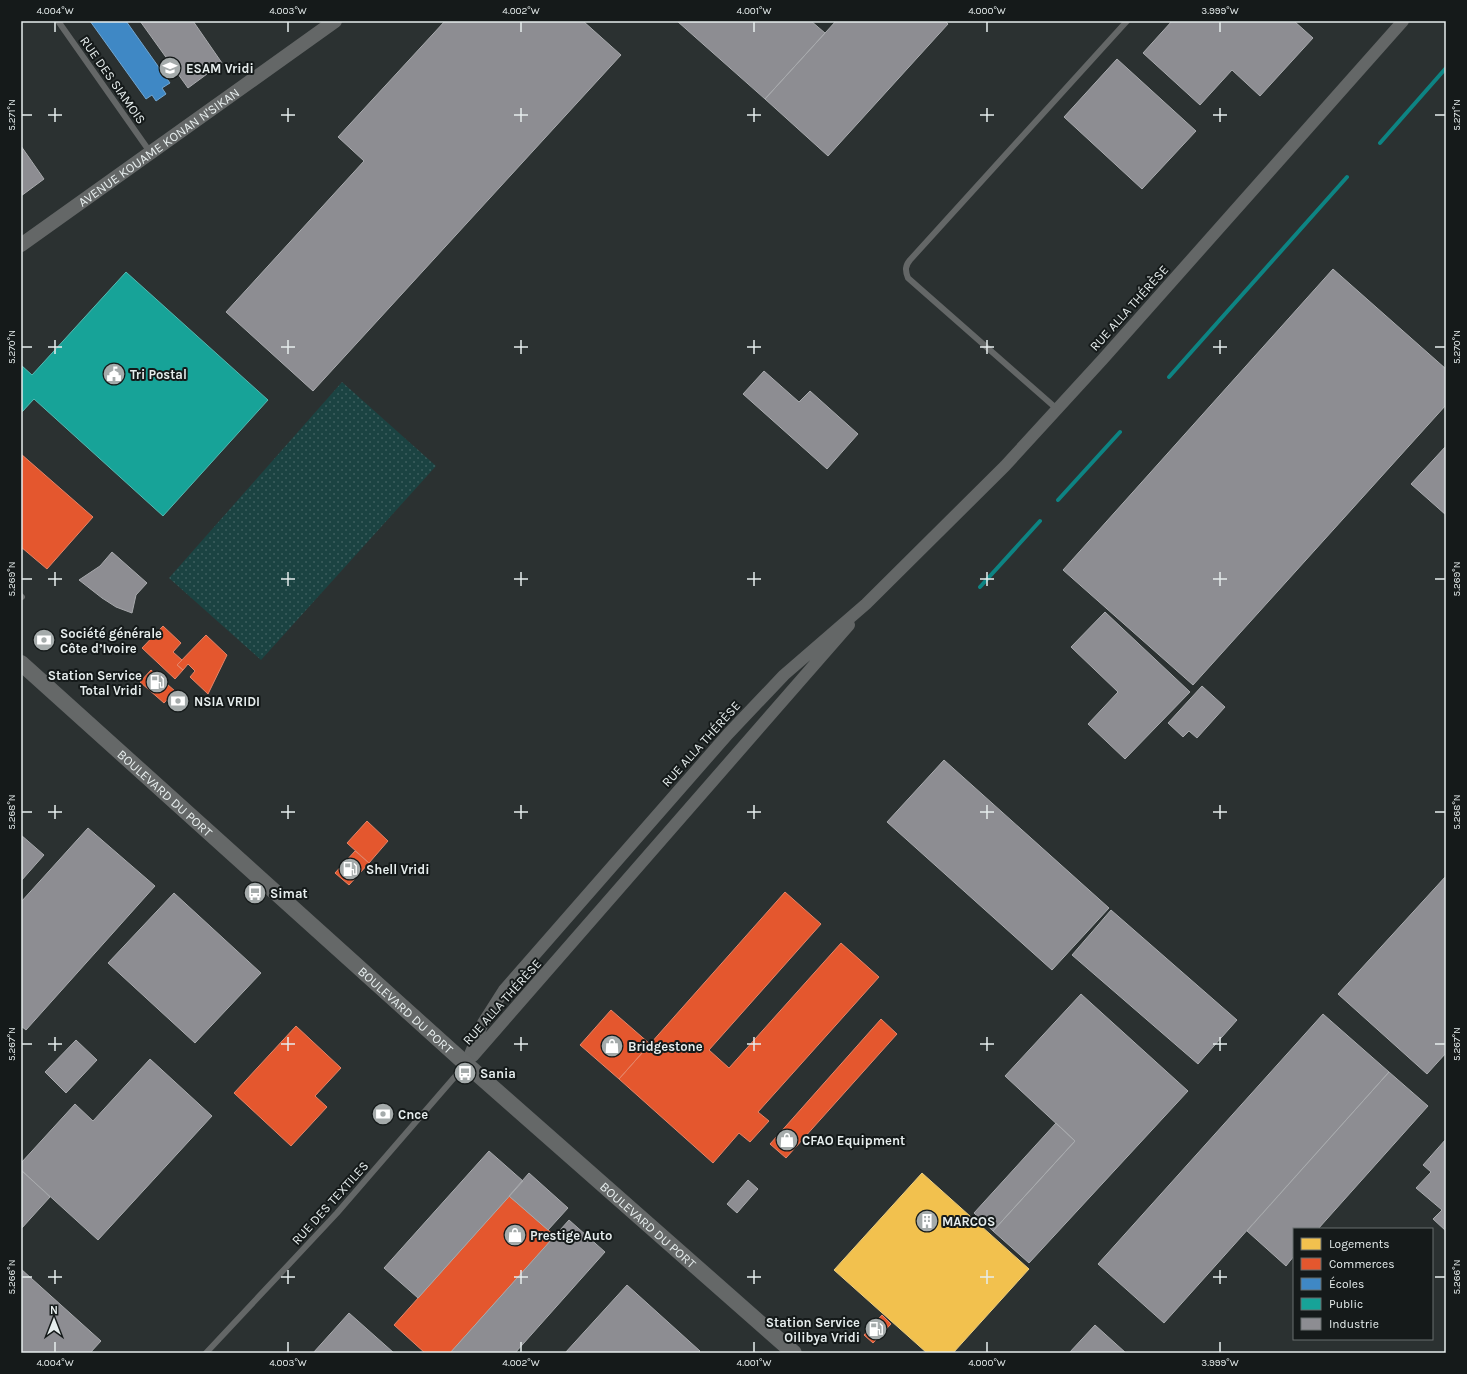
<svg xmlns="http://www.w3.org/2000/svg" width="1467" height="1374" font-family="Karla,sans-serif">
<defs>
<pattern id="green-dots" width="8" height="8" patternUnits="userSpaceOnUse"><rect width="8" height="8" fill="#1b4342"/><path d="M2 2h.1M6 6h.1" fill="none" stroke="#3c5e5e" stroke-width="1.8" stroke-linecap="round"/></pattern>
</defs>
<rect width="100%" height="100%" fill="#2b3131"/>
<path fill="url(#green-dots)" d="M342 382 436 466 261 660 169 578Z"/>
<path fill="#f2c14e" stroke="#eece7e" d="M922 1173 1029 1269 953 1353H927L834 1270Z"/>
<path fill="#e4572e" stroke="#e58467" d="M21 454 93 517 47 569 21 547Z
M163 626 181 643 173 652 182 660 177 665 183 670 175 679 142 648Z
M206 635 227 655 208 694 190 677 195 671 188 664 183 670 177 665Z
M151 670 175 691 164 703 140 682Z
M367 821 388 841 369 863 347 843Z
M355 851 369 863 349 885 335 873Z
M785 892 821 924 709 1050 729 1068 841 943 879 977 758 1112 769 1121 750 1142 739 1133 713 1163 619 1079Z
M611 1010 650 1044 619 1079 580 1045Z
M881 1019 897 1034 786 1158 770 1144Z
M296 1026 341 1068 315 1096 327 1107 291 1146 234 1093Z
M509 1196 555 1236 450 1353H425L394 1325Z
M882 1315 891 1324 873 1343 864 1335Z"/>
<path fill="#3f88c5" stroke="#71a6d1" d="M90 21H126L170 83 162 88 166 94 156 101 152 95 146 99Z"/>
<path fill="#17a398" stroke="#55b9b2" d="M126 272 268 400 163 516 34 399 21 413V365L32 375Z"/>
<path fill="#8d8d92" stroke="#a8aaad" d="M140 21H193L222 63 188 88Z
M445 21H583L621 55 313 391 226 312 364 161 338 137Z
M677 21H811L825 33 765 99Z
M836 21H945L948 24 828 156 765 99Z
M1172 21H1294L1313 38 1260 96 1232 70 1200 105 1143 53Z
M1117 59 1196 131 1142 189 1064 117Z
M21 146 44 179 21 196Z
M1333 269 1446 369V405L1193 685 1063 570Z
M764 371 799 402 810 391 858 434 827 469 743 394Z
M1446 446V515L1411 484Z
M112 552 147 583 136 595 132 613 116 607 102 598 79 580 100 566Z
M1105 612 1190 692 1125 759 1088 724 1118 692 1071 647Z
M1202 686 1225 707 1197 738 1189 731 1183 737 1168 723Z
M944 760 1109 908 1052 970 887 822Z
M88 828 155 886 26 1030 21 1026V902Z
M21 835 44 855 21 881Z
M1446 876V1053L1427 1074 1338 994Z
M174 893 261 973 195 1043 108 963Z
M1111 910 1237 1020 1198 1064 1072 955Z
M1081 994 1188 1091 1029 1263 993 1231 1075 1141 1005 1076Z
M1323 1014 1389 1072 1164 1323 1098 1264Z
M76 1040 97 1060 66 1093 45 1072Z
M150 1059 212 1116 98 1240 21 1170V1163L75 1104 93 1121Z
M1389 1072 1428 1106 1318 1229H1294V1256L1286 1266 1247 1231Z
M1056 1123 1075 1141 993 1231 974 1213Z
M1446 1139V1231L1433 1219 1442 1210 1416 1188 1431 1172 1423 1165Z
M489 1151 523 1181 418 1298 384 1268Z
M21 1170 50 1197 21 1229Z
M529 1173 568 1208 548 1230 509 1196Z
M748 1180 758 1189 737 1213 727 1204Z
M569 1220 605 1252 515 1353H450Z
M21 1269 101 1341 90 1353H21Z
M627 1285 700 1351 698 1353H565Z
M349 1313 394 1353H313Z
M1095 1325 1126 1353H1069Z"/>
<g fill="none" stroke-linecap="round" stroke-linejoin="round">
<path stroke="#0d8483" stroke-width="4" d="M1380 143 1446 68
M1169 377 1347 177
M1058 500 1120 432
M980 587 1040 521"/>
<path stroke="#646767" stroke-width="6" d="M58 21 150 152
M1057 409 908 278C905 270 905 266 910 260L1127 21
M21 596 22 597
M206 1353 337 1213 465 1065"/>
<path stroke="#646767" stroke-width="12" d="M473 1056 849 625
M466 1064 483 1023 504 990 728 734 784 675 866 604 1005 466 1103 359 1403 21"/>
<path stroke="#646767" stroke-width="14" id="s1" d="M21 245 335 21"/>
<path stroke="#656868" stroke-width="16" id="s2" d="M21 663 466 1064 794 1353"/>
</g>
<path fill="none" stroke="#e6eded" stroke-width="1.5" d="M55 22V32M288 22V32M521 22V32M754 22V32M987 22V32M1220 22V32M55 108V122M288 108V122M521 108V122M754 108V122M987 108V122M1220 108V122M22 115H32M48 115H62M281 115H295M514 115H528M747 115H761M980 115H994M1213 115H1227M1435 115H1445M55 340V354M288 340V354M521 340V354M754 340V354M987 340V354M1220 340V354M22 347H32M48 347H62M281 347H295M514 347H528M747 347H761M980 347H994M1213 347H1227M1435 347H1445M55 572V586M288 572V586M521 572V586M754 572V586M987 572V586M1220 572V586M22 579H32M48 579H62M281 579H295M514 579H528M747 579H761M980 579H994M1213 579H1227M1435 579H1445M55 805V819M288 805V819M521 805V819M754 805V819M987 805V819M1220 805V819M22 812H32M48 812H62M281 812H295M514 812H528M747 812H761M980 812H994M1213 812H1227M1435 812H1445M55 1037V1051M288 1037V1051M521 1037V1051M754 1037V1051M987 1037V1051M1220 1037V1051M22 1044H32M48 1044H62M281 1044H295M514 1044H528M747 1044H761M980 1044H994M1213 1044H1227M1435 1044H1445M55 1270V1284M288 1270V1284M521 1270V1284M754 1270V1284M987 1270V1284M1220 1270V1284M22 1277H32M48 1277H62M281 1277H295M514 1277H528M747 1277H761M980 1277H994M1213 1277H1227M1435 1277H1445M55 1342V1352M288 1342V1352M521 1342V1352M754 1342V1352M987 1342V1352M1220 1342V1352"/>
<defs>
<g id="school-disc" transform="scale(1.15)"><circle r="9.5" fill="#a5abab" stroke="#151a1a"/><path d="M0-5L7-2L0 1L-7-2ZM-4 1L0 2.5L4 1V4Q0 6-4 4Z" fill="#fff"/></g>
<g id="civic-disc" transform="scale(1.15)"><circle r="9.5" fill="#a5abab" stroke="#151a1a"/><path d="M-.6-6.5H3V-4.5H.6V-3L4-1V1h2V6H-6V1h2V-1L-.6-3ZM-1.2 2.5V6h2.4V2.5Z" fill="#fff"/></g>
<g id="bank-disc" transform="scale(1.15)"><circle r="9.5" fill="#a5abab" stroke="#151a1a"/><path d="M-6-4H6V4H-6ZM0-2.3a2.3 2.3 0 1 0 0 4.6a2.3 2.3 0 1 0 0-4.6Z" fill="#fff"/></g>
<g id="fuel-disc" transform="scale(1.15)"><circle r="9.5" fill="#a5abab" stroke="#151a1a"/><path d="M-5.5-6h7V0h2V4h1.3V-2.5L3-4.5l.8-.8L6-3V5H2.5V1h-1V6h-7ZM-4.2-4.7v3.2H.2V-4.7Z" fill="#fff"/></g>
<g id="bus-disc" transform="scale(1.15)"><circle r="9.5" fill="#a5abab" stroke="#151a1a"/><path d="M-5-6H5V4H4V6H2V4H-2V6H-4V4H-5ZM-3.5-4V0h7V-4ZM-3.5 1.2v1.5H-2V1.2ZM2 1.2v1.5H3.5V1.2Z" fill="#fff"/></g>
<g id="shop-disc" transform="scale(1.15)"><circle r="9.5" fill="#a5abab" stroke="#151a1a"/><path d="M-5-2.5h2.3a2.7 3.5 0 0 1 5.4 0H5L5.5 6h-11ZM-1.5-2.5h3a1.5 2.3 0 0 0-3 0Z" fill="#fff"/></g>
<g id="building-disc" transform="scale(1.15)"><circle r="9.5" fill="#a5abab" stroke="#151a1a"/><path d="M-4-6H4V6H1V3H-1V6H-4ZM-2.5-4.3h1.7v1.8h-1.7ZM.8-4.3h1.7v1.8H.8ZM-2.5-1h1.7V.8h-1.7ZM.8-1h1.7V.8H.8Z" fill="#fff"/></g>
</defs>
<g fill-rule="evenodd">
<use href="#school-disc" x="170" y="68"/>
<use href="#civic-disc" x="114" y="374"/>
<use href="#bank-disc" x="44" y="640"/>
<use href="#fuel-disc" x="157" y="682"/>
<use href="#bank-disc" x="178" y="701"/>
<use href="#fuel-disc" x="350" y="869"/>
<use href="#bus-disc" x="255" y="893"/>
<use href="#shop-disc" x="612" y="1046"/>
<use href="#bus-disc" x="465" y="1073"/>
<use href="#bank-disc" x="383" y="1114"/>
<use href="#shop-disc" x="787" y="1140"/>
<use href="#building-disc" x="927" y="1221"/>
<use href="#shop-disc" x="515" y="1235"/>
<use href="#fuel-disc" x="876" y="1329"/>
</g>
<g text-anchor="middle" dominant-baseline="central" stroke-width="4" stroke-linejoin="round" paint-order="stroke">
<g font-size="13" font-weight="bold" fill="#e6eded" stroke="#151a1a" text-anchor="start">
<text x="186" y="68">ESAM Vridi</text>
<text x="130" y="374">Tri Postal</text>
<text x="60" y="633">Société générale<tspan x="60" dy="15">Côte d’Ivoire</tspan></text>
<text x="142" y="675" text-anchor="end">Station Service<tspan x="142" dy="15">Total Vridi</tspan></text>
<text x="194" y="701">NSIA VRIDI</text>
<text x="366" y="869">Shell Vridi</text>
<text x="270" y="893">Simat</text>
<text x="628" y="1046">Bridgestone</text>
<text x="480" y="1073">Sania</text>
<text x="398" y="1114">Cnce</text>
<text x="802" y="1140">CFAO Equipment</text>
<text x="942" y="1221">MARCOS</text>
<text x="530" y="1235">Prestige Auto</text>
<text x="860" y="1322" text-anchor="end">Station Service<tspan x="860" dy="15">Oilibya Vridi</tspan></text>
</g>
<g font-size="13" fill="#e6eded" stroke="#151a1a">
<text transform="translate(113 80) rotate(55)">RUE DES SIAMOIS</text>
<text stroke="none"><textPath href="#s1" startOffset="169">AVENUE KOUAME KONAN N'SIKAN</textPath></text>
<text transform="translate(1129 308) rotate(-48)">RUE ALLA THÉRÈSE</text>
<text transform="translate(701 744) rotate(-48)">RUE ALLA THÉRÈSE</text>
<text stroke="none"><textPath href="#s2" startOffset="194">BOULEVARD DU PORT</textPath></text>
<text transform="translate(502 1002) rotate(-48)">RUE ALLA THÉRÈSE</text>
<text stroke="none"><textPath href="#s2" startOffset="518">BOULEVARD DU PORT</textPath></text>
<text transform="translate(330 1203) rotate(-48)">RUE DES TEXTILES</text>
<text stroke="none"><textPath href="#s2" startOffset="842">BOULEVARD DU PORT</textPath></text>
</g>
</g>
<rect width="1467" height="1374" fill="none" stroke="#151a1a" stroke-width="44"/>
<rect x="1293" y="1228" width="140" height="112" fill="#151a1a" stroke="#696e6e"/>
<rect x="1301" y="1238" width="20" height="12" fill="#f2c14e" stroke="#696e6e"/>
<text x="1329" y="1248" font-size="12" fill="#e6eded">Logements</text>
<rect x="1301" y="1258" width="20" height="12" fill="#e4572e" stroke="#696e6e"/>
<text x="1329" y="1268" font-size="12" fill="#e6eded">Commerces</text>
<rect x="1301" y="1278" width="20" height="12" fill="#3f88c5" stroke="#696e6e"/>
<text x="1329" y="1288" font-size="12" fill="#e6eded">Écoles</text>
<rect x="1301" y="1298" width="20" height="12" fill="#17a398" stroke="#696e6e"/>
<text x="1329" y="1308" font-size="12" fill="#e6eded">Public</text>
<rect x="1301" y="1318" width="20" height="12" fill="#8d8d92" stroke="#696e6e"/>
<text x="1329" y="1328" font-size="12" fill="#e6eded">Industrie</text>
<g transform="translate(54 1320)" stroke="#151a1a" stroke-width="3" paint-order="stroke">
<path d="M0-3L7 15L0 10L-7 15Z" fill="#e6eded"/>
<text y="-6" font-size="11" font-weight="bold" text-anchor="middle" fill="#e6eded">N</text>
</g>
<rect x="22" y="22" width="1423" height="1330" fill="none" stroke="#e6eded" stroke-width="1.5"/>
<g font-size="10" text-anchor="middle" fill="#e6eded">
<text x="55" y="14">4.004°W</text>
<text x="288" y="14">4.003°W</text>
<text x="521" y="14">4.002°W</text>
<text x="754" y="14">4.001°W</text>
<text x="987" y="14">4.000°W</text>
<text x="1220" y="14">3.999°W</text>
<text transform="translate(11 115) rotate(-90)" y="4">5.271°N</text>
<text transform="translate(1456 115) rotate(-90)" y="4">5.271°N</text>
<text transform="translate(11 347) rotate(-90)" y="4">5.270°N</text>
<text transform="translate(1456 347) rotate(-90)" y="4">5.270°N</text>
<text transform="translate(11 579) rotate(-90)" y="4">5.269°N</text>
<text transform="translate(1456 579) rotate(-90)" y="4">5.269°N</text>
<text transform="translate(11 812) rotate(-90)" y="4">5.268°N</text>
<text transform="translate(1456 812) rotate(-90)" y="4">5.268°N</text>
<text transform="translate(11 1044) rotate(-90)" y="4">5.267°N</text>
<text transform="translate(1456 1044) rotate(-90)" y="4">5.267°N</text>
<text transform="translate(11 1277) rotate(-90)" y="4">5.266°N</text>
<text transform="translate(1456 1277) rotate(-90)" y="4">5.266°N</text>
<text x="55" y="1366">4.004°W</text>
<text x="288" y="1366">4.003°W</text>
<text x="521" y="1366">4.002°W</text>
<text x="754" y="1366">4.001°W</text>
<text x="987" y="1366">4.000°W</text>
<text x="1220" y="1366">3.999°W</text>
</g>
</svg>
